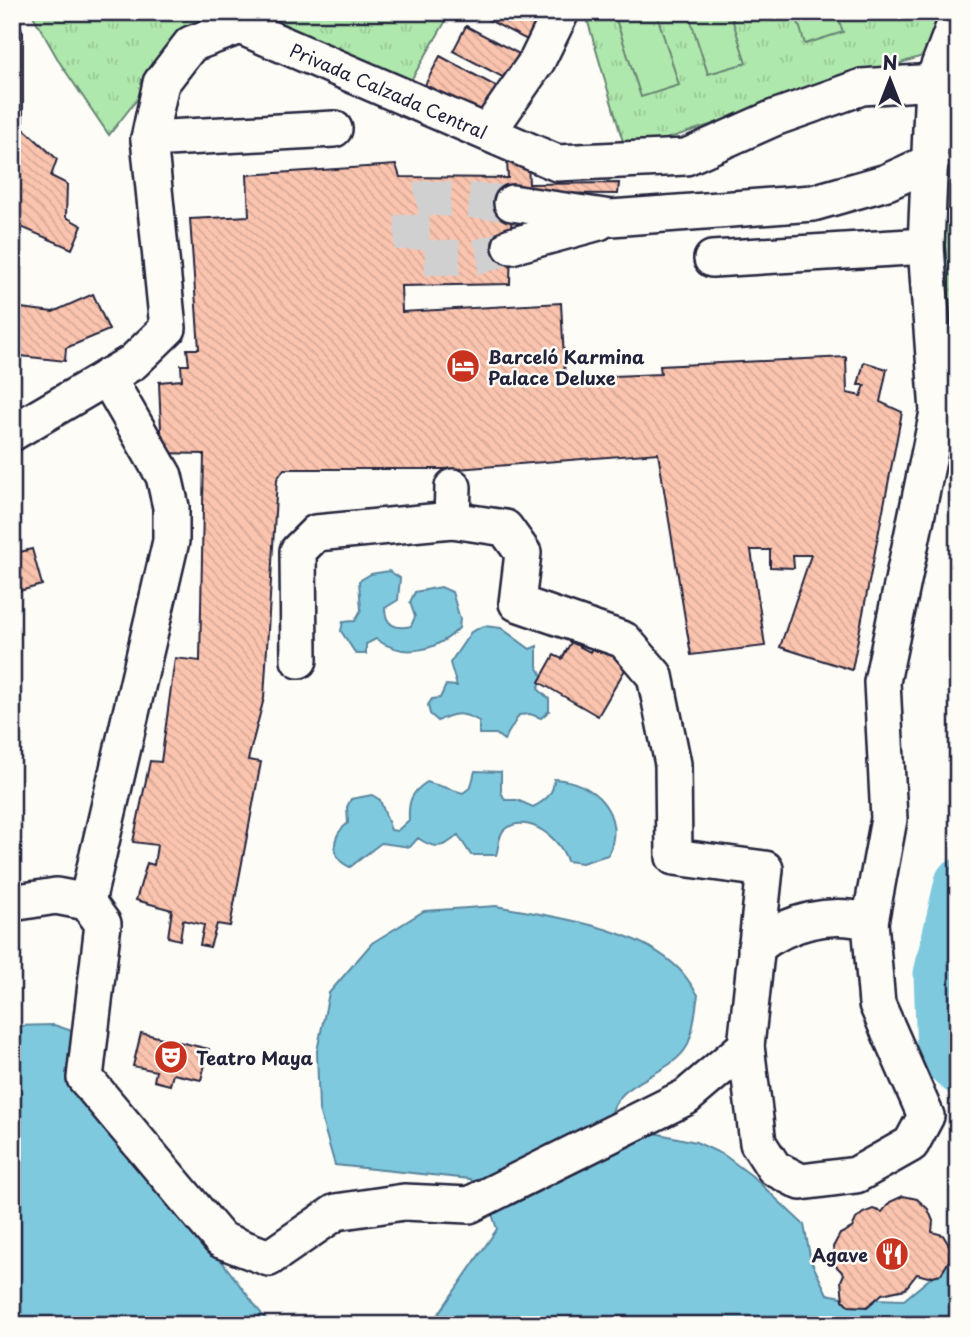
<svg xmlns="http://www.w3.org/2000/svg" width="970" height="1337" font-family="'Playpen Sans',sans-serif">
<defs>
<pattern id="grass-tufts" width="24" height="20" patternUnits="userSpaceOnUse" patternTransform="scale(1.75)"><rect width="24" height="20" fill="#afe8ac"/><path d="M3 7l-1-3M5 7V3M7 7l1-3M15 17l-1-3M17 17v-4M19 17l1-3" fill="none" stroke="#96c795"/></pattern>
<pattern id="forest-crowns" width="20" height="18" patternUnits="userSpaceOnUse" patternTransform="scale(1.75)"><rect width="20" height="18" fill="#afe8ac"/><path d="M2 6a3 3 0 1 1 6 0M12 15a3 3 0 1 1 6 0" fill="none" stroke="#96c795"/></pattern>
<pattern id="building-back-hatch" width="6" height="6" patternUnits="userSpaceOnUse" patternTransform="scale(1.75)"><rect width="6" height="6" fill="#fbc4ae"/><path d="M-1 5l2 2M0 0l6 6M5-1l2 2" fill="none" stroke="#d7a897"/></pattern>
</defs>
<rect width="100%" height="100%" fill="#fdfcf7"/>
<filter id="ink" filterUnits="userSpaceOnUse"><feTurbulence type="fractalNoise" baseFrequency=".0143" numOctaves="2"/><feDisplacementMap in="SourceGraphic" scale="14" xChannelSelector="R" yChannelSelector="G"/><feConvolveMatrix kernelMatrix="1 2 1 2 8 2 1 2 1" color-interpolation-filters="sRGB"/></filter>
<g filter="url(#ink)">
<path fill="url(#grass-tufts)" stroke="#688574" stroke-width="2" d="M31 12H451L410 82 264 15 201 18 109 135 60 63Z
M585 12H949L935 52 626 152Z"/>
<path fill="url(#forest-crowns)" stroke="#688574" stroke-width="2" d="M958 58V386L939 232 949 83Z"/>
<path fill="#afe8ac" stroke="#688574" stroke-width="2" d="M626 12H656L679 85 641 97 615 16Z
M688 12H730L746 63 708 74Z
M795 12H836L843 32 805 44Z"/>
<path fill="#7fc9df" stroke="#5a869d" stroke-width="2" d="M389 571 400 578 398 600 385 608C385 625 396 630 411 626L415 617 410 602 415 592 441 587 452 592 460 619 459 628C437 651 404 659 376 639L366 644V654H356L341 631 343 622 355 621 361 610 359 581 371 574Z
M484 626 501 628 530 649 537 646V666L543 677 538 689 549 699V711L541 718 530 714 519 715 504 740 496 734H479V721C463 712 454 712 438 721L430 714 428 705 432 699 440 698 446 685 457 686 450 663 471 632Z
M475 771 501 772V792L505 800H517L533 807C545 801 554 794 554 779 594 781 627 814 608 855L582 863 567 861C561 839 528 812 505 829 498 834 499 848 496 855H471L458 835C444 848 435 850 418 838L410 847 381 843 350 867C329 858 331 836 348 823L347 807 351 799 372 795 380 800 391 830 397 831 409 820C408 802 411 792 427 782L463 793 471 787Z
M496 906C553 917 636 926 679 969 686 976 692 986 698 995 695 1010 694 1034 686 1048 669 1076 611 1083 611 1119L626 1133 659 1134 696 1142 724 1155 752 1176 804 1225 811 1261 827 1294 846 1298 904 1300 957 1256 958 1167V1325H431L497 1229 488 1202 470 1179 335 1165 319 1110 317 1051 329 993 372 943 424 911Z
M54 1025 75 1032 167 1189 270 1325H12V1026Z"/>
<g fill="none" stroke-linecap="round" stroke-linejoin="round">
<path stroke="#7fc9df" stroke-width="47" d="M958 882 937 974 940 1054 958 1071"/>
</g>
<path fill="url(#building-back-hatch)" stroke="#22223b" stroke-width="2" d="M12 12 23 32V128L57 159 51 176 67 184 66 217 82 226 72 249 21 227 12 216Z
M485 12H545L537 45 483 17Z
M466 26 527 58 514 83 453 51Z
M440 56 497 87 482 115 425 85Z
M507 162H528L529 184 619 183 618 194 512 193 510 284 401 286 402 312 561 303 565 378 661 374 660 366 846 357 847 393 861 396 865 385H858L864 362 887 369 880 402 902 412 852 670 780 647 811 555H793L794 568 770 567V550H751L765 646 691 655 658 453 457 469H284L277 479 264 698 248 760 261 762 230 926 217 924 210 947 200 945 204 925 183 920 180 940 168 937 172 910 136 900 147 863 154 865 157 845 133 842 150 761 161 762 175 658 200 661 204 454 162 453 159 382 182 380 181 365H189L187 349H199L190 219 249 216 247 175 396 165 400 177 508 178Z
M93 294 109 330 66 348 65 361 12 355V307L53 312Z
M32 549 42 585 12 593V554Z
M596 641 630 661 598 716 539 682 554 655 562 659 571 642 590 652Z
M141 1033 209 1049 201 1080 173 1074 170 1085 154 1081 156 1071 133 1066Z
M903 1196 917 1199 928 1209 933 1221 932 1232 943 1235 950 1247 949 1261 941 1274 928 1277 917 1274 905 1289 882 1294 867 1307 849 1306 843 1300 841 1281 844 1274 835 1265 833 1247 840 1234 852 1228 856 1219 863 1213 873 1209 882 1212 890 1202Z"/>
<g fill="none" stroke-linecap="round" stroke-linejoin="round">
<path stroke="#d1d0d1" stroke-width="35" stroke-dasharray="35 18" stroke-linecap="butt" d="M511 246 478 257 416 258 412 250V201L428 198 512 203"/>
<g stroke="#22223b" stroke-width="40">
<g id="minor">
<path d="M488 132 537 61 561 12"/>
<path d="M149 139 334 129"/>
<path d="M512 203 611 218 813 203 887 182 931 162"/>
<path d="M511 246 599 222"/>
<path d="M712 259 926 246"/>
<path id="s1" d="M12 433 133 362 168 328 149 139 161 83 191 44 240 26 557 163 686 157 774 118 862 87 933 82"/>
<path d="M452 520 505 528 523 553 517 603 624 640 655 676 673 764 674 857 765 869 746 1046 758 1143 774 1168 801 1182 856 1175 911 1144 926 1116 877 1004 870 922 889 819 882 682 938 412 926 246 933 82 958 16"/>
<path d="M299 660 298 551 316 533 452 520 453 487"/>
<path d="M87 902 171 541V507L164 476 107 377"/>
<path d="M12 903 56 896 87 902 103 924 85 1078 221 1240 269 1258 336 1212 404 1202 469 1205 686 1097 746 1046"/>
<path d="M756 947C789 921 830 911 870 922"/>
</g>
</g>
<use href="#minor" stroke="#fdfcf7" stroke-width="35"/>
</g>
</g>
<defs>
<g id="hotel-disc" transform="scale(1.75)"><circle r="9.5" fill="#c8321e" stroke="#fdfcf7"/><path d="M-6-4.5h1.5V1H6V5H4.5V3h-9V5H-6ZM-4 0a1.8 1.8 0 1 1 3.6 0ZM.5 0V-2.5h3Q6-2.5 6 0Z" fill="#fff"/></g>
<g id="theatre-disc" transform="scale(1.75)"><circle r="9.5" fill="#c8321e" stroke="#fdfcf7"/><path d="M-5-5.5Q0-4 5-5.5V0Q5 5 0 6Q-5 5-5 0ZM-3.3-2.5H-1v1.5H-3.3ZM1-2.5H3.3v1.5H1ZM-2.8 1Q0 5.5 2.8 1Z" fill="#fff"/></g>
<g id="restaurant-disc" transform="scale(1.75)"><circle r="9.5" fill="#c8321e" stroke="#fdfcf7"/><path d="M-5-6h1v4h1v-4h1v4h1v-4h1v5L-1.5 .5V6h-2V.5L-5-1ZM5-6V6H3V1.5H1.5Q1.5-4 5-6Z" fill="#fff"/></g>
</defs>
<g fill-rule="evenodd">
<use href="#hotel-disc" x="463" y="366"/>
<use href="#theatre-disc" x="171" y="1057"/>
<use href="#restaurant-disc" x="892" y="1254"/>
</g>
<g text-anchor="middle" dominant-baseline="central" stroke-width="5" stroke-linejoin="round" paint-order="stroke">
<g font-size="18" fill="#22223b" stroke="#fdfcf7">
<text stroke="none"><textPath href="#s1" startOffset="700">Privada Calzada Central</textPath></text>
</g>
<g font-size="18" font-weight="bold" fill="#22223b" stroke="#fdfcf7" text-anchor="start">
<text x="488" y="356">Barceló Karmina<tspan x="488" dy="21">Palace Deluxe</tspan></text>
<text x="196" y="1057">Teatro Maya</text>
<text x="868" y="1254" text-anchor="end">Agave</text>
</g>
</g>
<rect width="970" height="1337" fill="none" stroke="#fdfcf7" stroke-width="42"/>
<rect x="21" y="21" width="928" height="1295" fill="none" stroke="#22223b" stroke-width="2.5" filter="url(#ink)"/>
<g transform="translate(890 80)" stroke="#fdfcf7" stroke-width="5" paint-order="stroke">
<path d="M0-5L12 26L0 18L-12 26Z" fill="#22223b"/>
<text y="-10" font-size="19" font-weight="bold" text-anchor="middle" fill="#22223b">N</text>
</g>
</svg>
